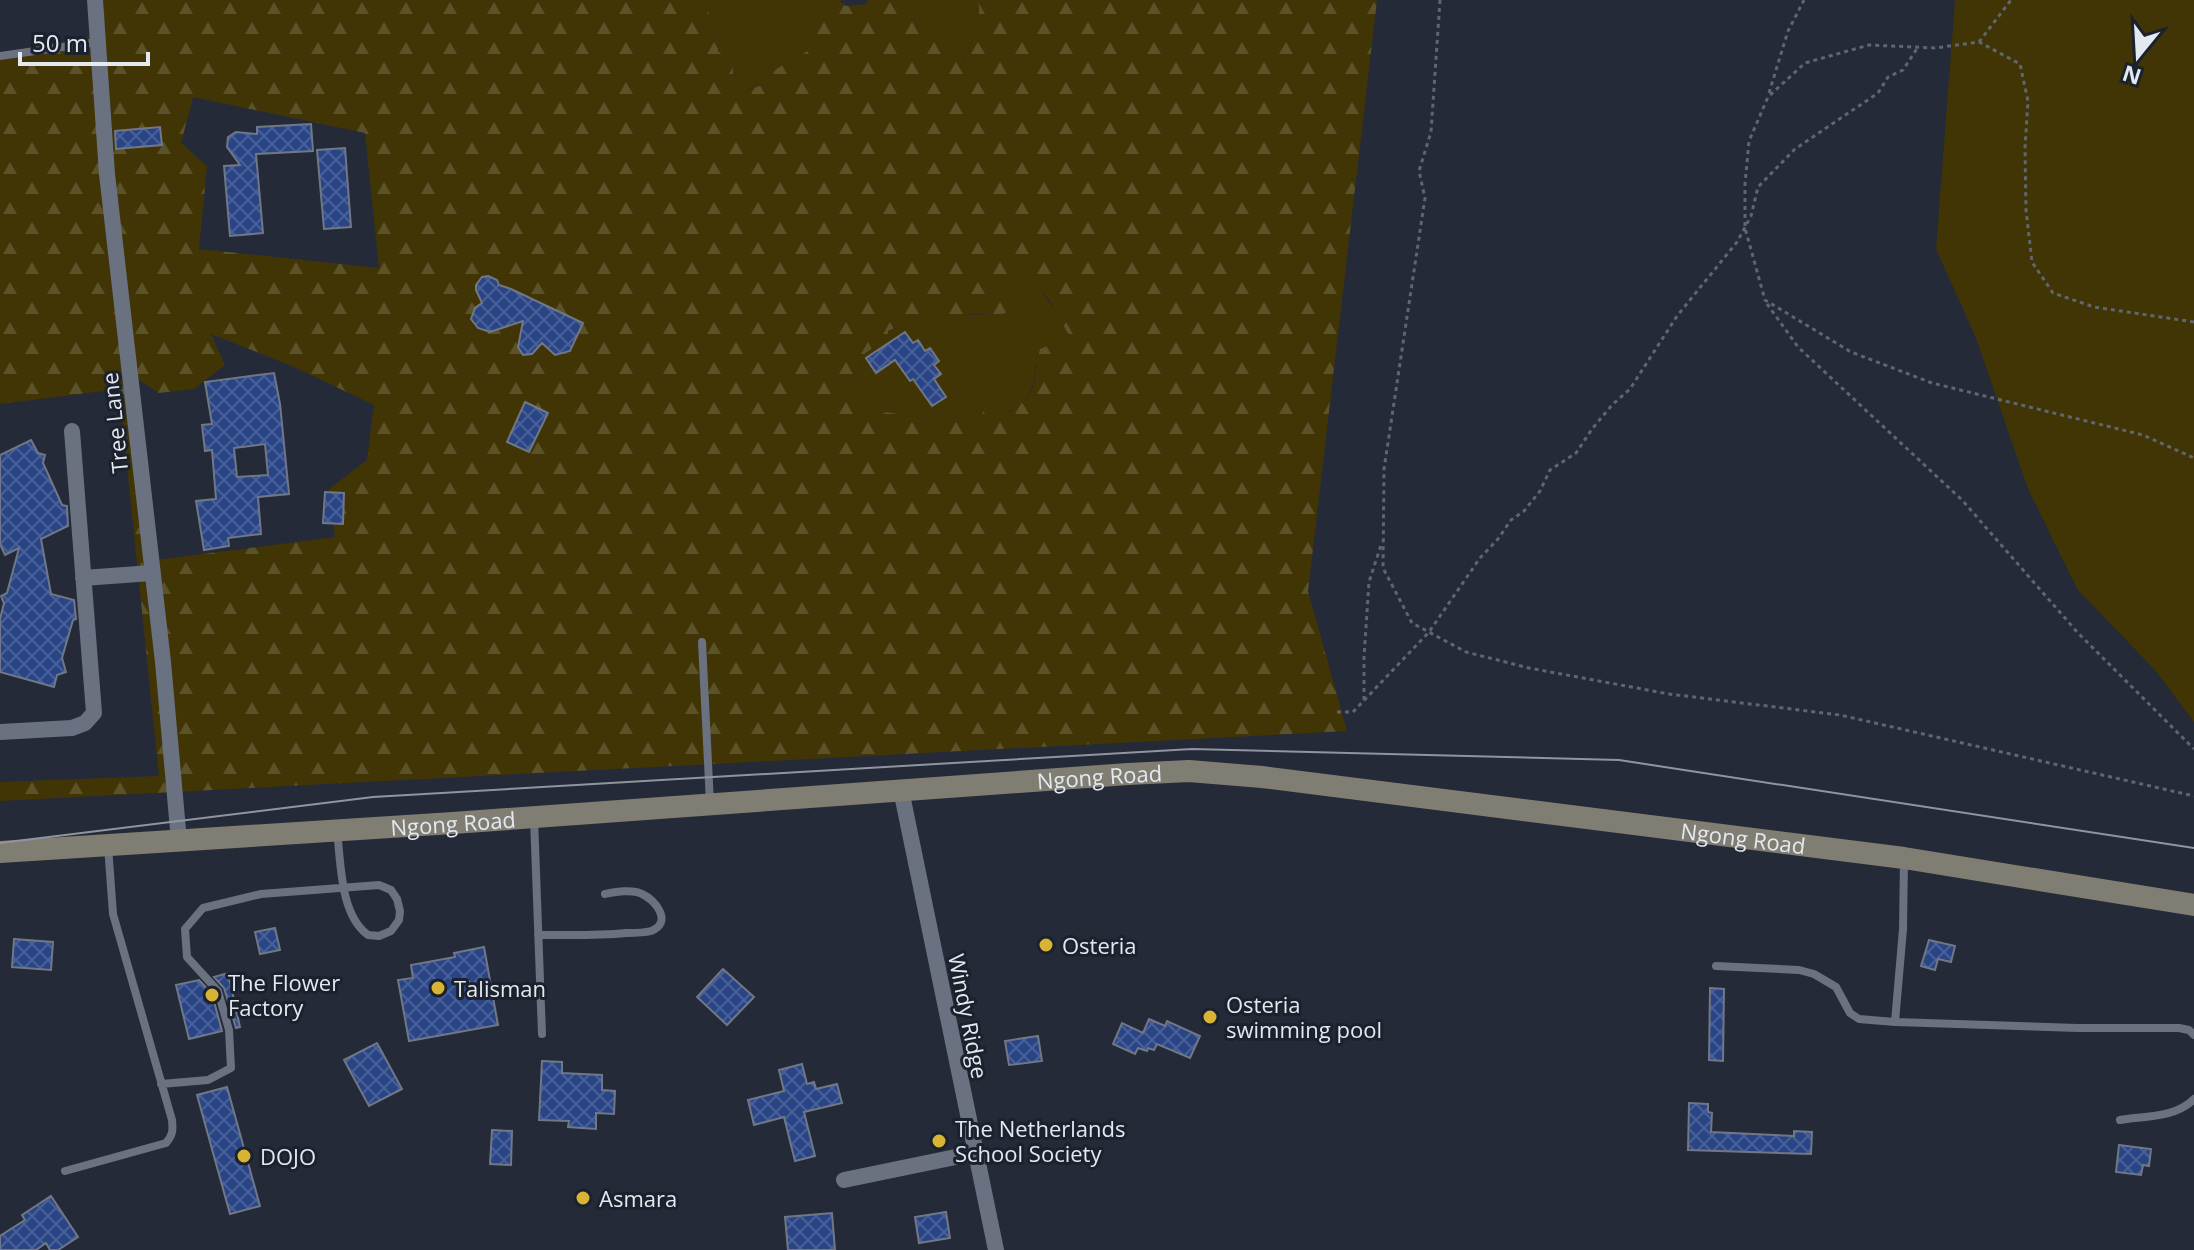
<svg xmlns="http://www.w3.org/2000/svg" width="2194" height="1250" font-family="'Open Sans',sans-serif">
<defs>
<pattern id="forest-firs" width="22" height="20" patternUnits="userSpaceOnUse" patternTransform="scale(2)"><rect width="22" height="20" fill="#413505"/><path d="M5 1l3.5 6h-7zM16 11l3.5 6h-7z" fill="#5c522a"/></pattern>
<pattern id="building-cross-hatch" width="8" height="8" patternUnits="userSpaceOnUse" patternTransform="scale(2)"><rect width="8" height="8" fill="#2a4586"/><path d="M0 0l8 8M0 8l8-8" fill="none" stroke="#496098"/></pattern>
</defs>
<rect width="100%" height="100%" fill="#242a37"/>
<path fill="#413505" d="M706 0H820L816 12 833 17 802 78 774 71 768 83 747 90 718 52 719 31 706 8Z
M911 0H978C984 22 969 48 960 68L957 50 920 36Z
M1955 0H2194V722L2155 670 2078 590 2028 489 1976 338 1936 249Z
M1021 282 1038 286 1059 316 1072 342 1035 365C1036 382 1031 391 1022 405L1015 397 1013 410 1003 415H982L968 421 941 414 924 419 887 412 878 415C852 398 859 385 860 357L888 337V332L904 323 929 321 944 314 986 315H999L1014 310 1013 295Z"/>
<path fill="url(#forest-firs)" fill-rule="evenodd" d="M96 0H706V8L719 31 718 52 732 56 733 73 748 90 768 83 774 71 787 62 802 77V55L821 40 810 26 832 18 816 12 820 0H841L840 2 846 6 867 4 868 0H911L920 36 958 50 961 66C970 47 983 22 978 0H1377L1308 591 1347 731 0 801V782L159 776 119 389 0 404V53L95 35ZM193 97 365 133 379 268 199 249 207 166 181 143ZM1021 282 1038 286 1050 301 1072 341 1057 342 1040 349C1037 360 1036 367 1035 378 1034 388 1028 396 1023 404L1015 396 1013 410 1004 415 998 402 986 403 982 415 968 421 941 414 924 419 887 412 878 415C852 398 859 384 860 357L888 337V331L904 324 914 338 928 331 929 321 944 314 957 324 969 314 999 315 1014 310 1013 295ZM211 334 292 366 374 405 367 460 329 489 335 537 156 560 125 371 159 393 194 389 225 365Z"/>
<path fill="url(#building-cross-hatch)" stroke="#707786" stroke-width="2" fill-rule="evenodd" d="M311 124 313 151 256 154 263 233 230 236 224 166 240 165 227 147 228 137 236 132 257 134V127Z
M160 127 162 145 116 149 115 131Z
M345 148 351 227 324 229 317 150Z
M488 276 497 280 499 285 511 289 583 323 570 351 555 355 542 343 532 354 523 355 518 347 523 321 490 332 478 328 471 319 475 308 482 303 476 290V285L482 277Z
M905 332 913 343 918 340 925 351 930 348 939 361 934 365 941 374 934 379 946 397 932 406 913 379 910 381 895 360 876 373 866 358Z
M274 373 280 404 289 494 258 497 261 534 228 538 229 546 204 550 196 501 216 499 212 450 205 451 202 425 212 424 205 382ZM265 444 268 475 237 477 234 448Z
M525 402 548 413 529 452 507 442Z
M31 440 38 453 45 455 43 463 62 505 67 506 68 526 41 539 51 594 74 600 76 619 73 620 62 658 66 672 57 675 54 687 0 672V619L4 603 1 596 7 593 19 548 5 555 0 544V455Z
M325 492 344 493 343 524 323 523Z
M275 928 280 950 260 954 255 932Z
M14 939 53 942 51 970 12 967Z
M1929 940 1955 946 1951 962 1938 959 1935 970 1921 966Z
M484 947 498 1025 409 1041 398 980 413 978 411 965 455 957 454 953Z
M723 969 754 997 727 1025 697 997Z
M228 973 240 1027 236 1028 224 988 214 977Z
M199 980 212 994 222 1031 189 1039 176 985Z
M1710 988 1724 989 1723 1061 1709 1060Z
M1149 1019 1165 1026 1167 1021 1200 1036 1190 1058 1157 1044 1154 1050 1148 1048 1147 1051 1138 1048 1135 1054 1113 1044 1122 1023 1143 1033Z
M1038 1036 1042 1061 1009 1065 1005 1041Z
M377 1043 402 1089 369 1106 344 1060Z
M542 1061 562 1062V1073L602 1075V1090L615 1091 614 1114 596 1113V1129L568 1127 569 1121 539 1120Z
M802 1064 807 1084 814 1082 816 1089 837 1084 842 1103 804 1112 815 1156 795 1161 784 1117 754 1125 748 1100 784 1091 779 1070Z
M227 1087 260 1206 230 1214 197 1095Z
M1689 1103 1708 1104V1112L1712 1113 1711 1132 1794 1136V1131L1812 1132 1811 1154 1688 1150Z
M492 1130 512 1131 511 1165 490 1164Z
M2119 1145 2151 1149 2149 1166 2143 1165 2141 1175 2116 1172Z
M51 1196 78 1237 58 1250H50L46 1243 36 1250H0V1236L25 1220 22 1215Z
M946 1212 950 1238 919 1243 915 1217Z
M832 1213 835 1250H788L785 1217Z"/>
<g fill="none" stroke-linecap="round" stroke-linejoin="round">
<path stroke="#606671" stroke-width="3" stroke-dasharray="4 4" stroke-linecap="butt" d="M1440 0 1431 132 1419 171 1425 198 1384 469 1383 568 1412 623 1466 652 1529 668 1669 694 1840 715 2194 796
M1979 42 2011 0
M1769 93 1788 31 1804 0
M1767 304 1798 347 1962 500 2078 633 2194 749
M2194 322 2094 307 2053 293 2032 262 2026 210 2025 147 2028 101 2020 64 1979 42 1935 48 1869 45 1805 63 1768 97 1749 141 1745 184V228L1765 300 1851 352 1932 383 2143 435 2194 458
M1364 700V657L1369 582 1382 542
M1337 712H1353L1429 632 1480 558 1498 539 1511 520 1524 511 1540 491 1550 470 1576 453 1592 429 1612 405 1630 389 1677 316 1737 242 1751 216 1758 187 1795 149 1878 93 1888 77 1903 70 1918 47"/>
<path stroke="#6a7180" stroke-width="8" d="M0 56 98 42
M702 642 710 803
M534 818 542 1034
M1904 859 1903 929 1895 1022 2078 1028H2179L2189 1030 2194 1035
M538 935C567 935 597 936 626 933 634 933 644 933 651 931 673 923 656 900 642 894 632 889 616 892 605 894
M1716 966 1799 970 1814 974 1836 987 1850 1013 1859 1019 1895 1022
M161 1084 208 1080 231 1068 229 1030 218 991 187 957 185 929 203 908 261 894 379 885 391 890 397 899 400 911 399 920 391 931 379 936 368 935C340 915 341 863 337 831
M2120 1120C2144 1116 2176 1118 2194 1099
M65 1171 166 1143C173 1135 173 1130 172 1120L113 914 108 846"/>
<path stroke="#6a7180" stroke-width="16" d="M95 0 107 174 163 662 179 841
M83 578 152 573
M0 732 72 728 85 723 94 713 72 431
M901 790 996 1250
M844 1180 975 1153"/>
<path stroke="#807e72" stroke-width="22" id="s1" d="M0 852 453 823 1128 774 1189 771 1262 777 1904 858 2194 905"/>
<path stroke="#9095a0" stroke-width="2" d="M0 843 373 797 1192 749 1619 760 2194 848"/>
</g>
<g fill="#d7b434" stroke="#1b212d" stroke-width="3">
<circle cx="1046" cy="945" r="8"/>
<circle cx="438" cy="988" r="8"/>
<circle cx="212" cy="995" r="8"/>
<circle cx="1210" cy="1017" r="8"/>
<circle cx="939" cy="1141" r="8"/>
<circle cx="244" cy="1156" r="8"/>
<circle cx="583" cy="1198" r="8"/>
</g>
<g text-anchor="middle" dominant-baseline="central" stroke-width="6" stroke-linejoin="round" paint-order="stroke">
<g font-size="22" fill="#e4e8f1" stroke="#1b212d">
<text transform="translate(114 423) rotate(-96)">Tree Lane</text>
<text stroke="none"><textPath href="#s1" startOffset="1102">Ngong Road</textPath></text>
<text stroke="none"><textPath href="#s1" startOffset="454">Ngong Road</textPath></text>
<text stroke="none"><textPath href="#s1" startOffset="1750">Ngong Road</textPath></text>
<text transform="translate(969 1016) rotate(79)">Windy Ridge</text>
</g>
<g font-size="22" fill="#e4e8f1" stroke="#1b212d" text-anchor="start">
<text x="1062" y="945">Osteria</text>
<text x="228" y="982">The Flower<tspan x="228" dy="25">Factory</tspan></text>
<text x="454" y="988">Talisman</text>
<text x="1226" y="1004">Osteria<tspan x="1226" dy="25">swimming pool</tspan></text>
<text x="955" y="1128">The Netherlands<tspan x="955" dy="25">School Society</tspan></text>
<text x="260" y="1156">DOJO</text>
<text x="599" y="1198">Asmara</text>
</g>
</g>
<g transform="translate(2138 56) rotate(198)" stroke="#1b212d" stroke-width="6" paint-order="stroke">
<path d="M0-6L14 30L0 20L-14 30Z" fill="#e4e8f1"/>
<text y="-12" font-size="22" font-weight="bold" text-anchor="middle" fill="#e4e8f1">N</text>
</g>
<path d="M20 52v12h128v-12" fill="none" stroke="#e4e8f1" stroke-width="4"/>
<text x="32" y="52" font-size="24" fill="#e4e8f1" stroke="#1b212d" stroke-width="6" paint-order="stroke">50 m</text>
</svg>
